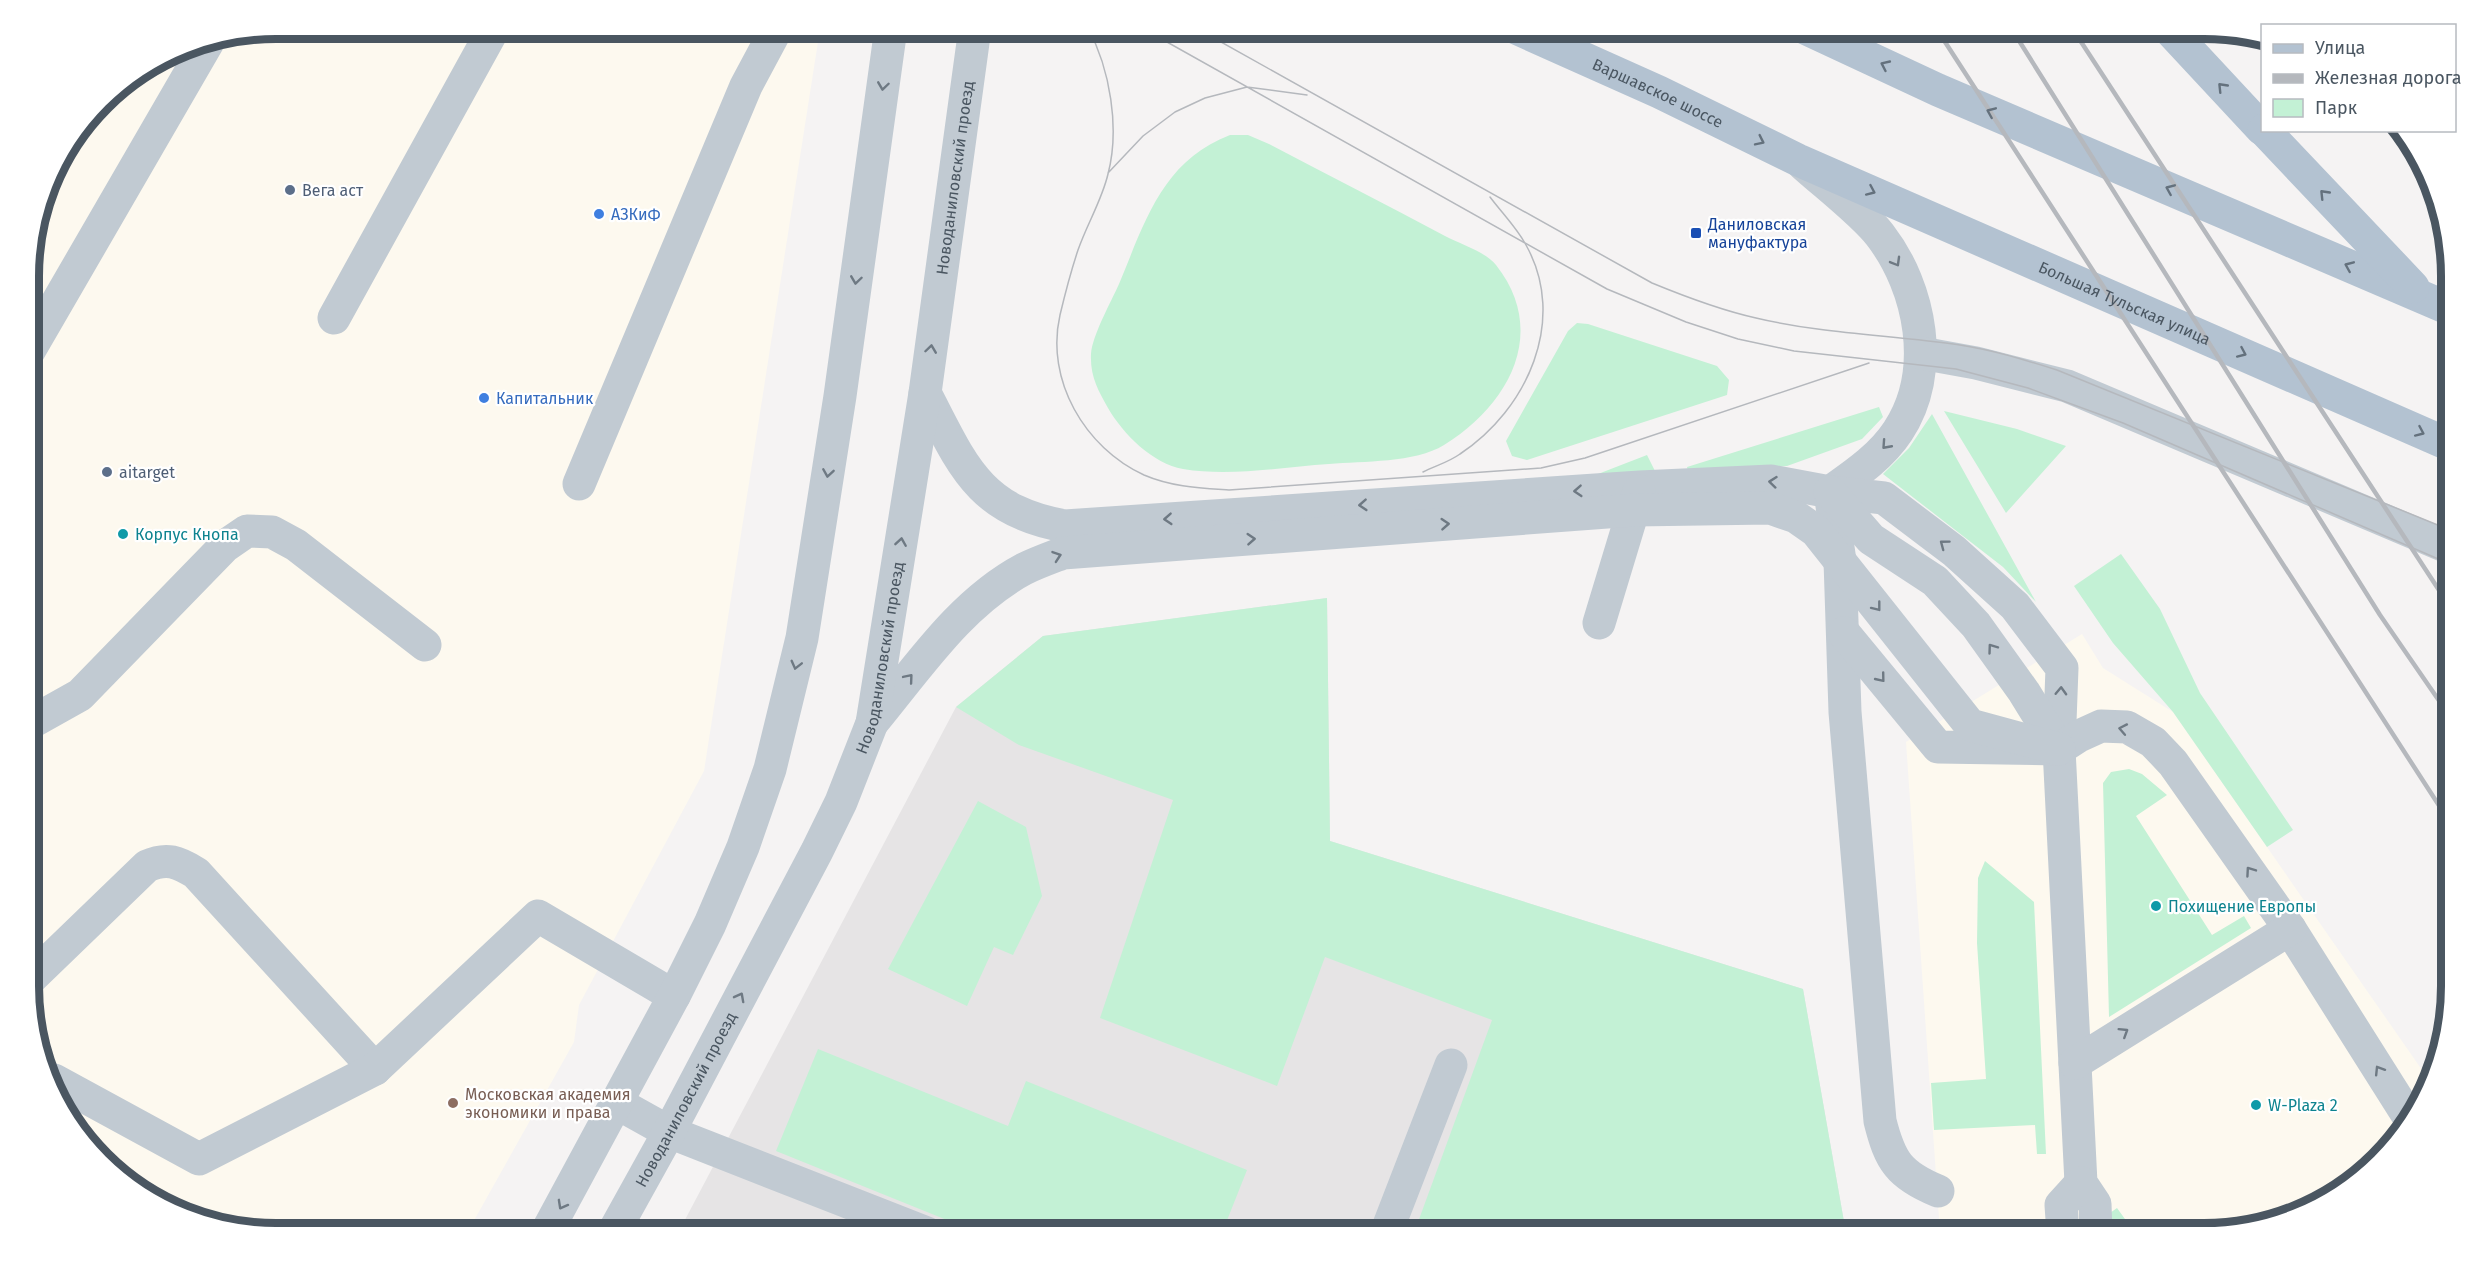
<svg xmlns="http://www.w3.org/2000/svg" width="2480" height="1262" font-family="'Fira Sans',sans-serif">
<rect width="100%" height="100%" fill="#f5f3f3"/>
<path fill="#fdf9ef" d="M276 29H820L704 771 579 1005 574 1042 467 1233H276L166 1208 113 1172 70 1124 31 1019 29 259 54 166 112 90 181 47Z
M2082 634 2103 668 2173 712 2429 1080 2426 1096 2390 1150 2341 1192 2283 1220 2220 1233H1940L1906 742Z"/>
<path fill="#e6e4e5" d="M1327 598 1330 841 1803 989 1846 1233H678L956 707 1043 636Z"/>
<path fill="#c3f1d5" d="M1230 135H1248L1269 144C1328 175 1387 205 1445 236 1460 244 1486 252 1496 265 1549 332 1509 405 1444 445 1415 463 1363 461 1329 464 1283 467 1230 477 1183 469 1153 464 1123 434 1108 408 1098 390 1090 376 1091 354 1092 336 1111 302 1119 284 1145 222 1162 161 1230 135Z
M1577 323 1588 324 1717 366 1729 380 1727 395 1527 460 1512 456 1506 441 1568 331Z
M1879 407 1883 417 1862 439 1787 466 1688 472 1687 467Z
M1944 411 2017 429 2066 446 2006 513Z
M1932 414 2036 602 2003 567 1883 474 1909 448Z
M1647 455 1657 475 1585 479Z
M2121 554 2160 609 2200 693 2293 830 2267 847 2173 712 2113 643 2074 586Z
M1327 598 1330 841 1803 989 1846 1233H1414L1492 1020 1325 957 1277 1086 1100 1018 1173 800 1019 745 956 707 1043 636Z
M2129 769 2142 774 2167 795 2136 816 2212 935 2244 916 2251 928 2109 1017 2103 783 2111 772Z
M978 801 1026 827 1042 896 1013 955 994 947 967 1006 888 969Z
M1985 861 2034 902 2046 1154H2037L2035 1125 1934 1130 1931 1083 1986 1079 1977 943 1978 878Z
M818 1049 1008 1126 1026 1081 1247 1170 1222 1233H979L776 1151Z
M2117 1208 2135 1233H2111L2110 1213Z"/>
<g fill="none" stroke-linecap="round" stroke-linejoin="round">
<g stroke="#c1cad2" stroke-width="33">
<path d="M1803 164C1825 184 1863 213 1880 235 1921 288 1937 372 1898 431 1881 457 1854 475 1830 492"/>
<path d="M334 318 494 28"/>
<path d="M29 351 208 42"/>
<path d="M1921 353 1976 363 2067 386 2450 548"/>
<path d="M925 393C962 464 978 511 1065 526L1640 487 1771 481 1830 492 1884 498 1954 551 2015 606 2062 668 2059 749 2081 1183 2095 1204 2096 1233"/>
<path d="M579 484 746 86 777 28"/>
<path d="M1830 492 1840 561 1845 712 1880 1121C1890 1161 1899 1175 1938 1191"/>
<path d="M1830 492 1871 539 1935 581 1976 625 2024 692 2059 749"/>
<path d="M1599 623 1639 491"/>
<path d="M1844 633 1938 747 2059 749 2079 736 2101 726 2127 727 2153 742 2173 763 2290 929 2410 1119"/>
<path d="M30 723 80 695 225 546 247 531 272 532 296 545 425 645"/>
<path d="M872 723C917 669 960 603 1024 569 1036 563 1050 558 1063 553L1634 510 1770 508 1796 517 1816 531 1970 725 2059 749"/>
<path d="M31 978 147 866C167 857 178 862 196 873L375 1069"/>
<path d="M2075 1063 2290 929"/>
<path d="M54 1080 199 1159 375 1069 538 916 674 996"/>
<path d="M617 1103 669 1132 927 1233"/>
<path d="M546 1233 674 996 710 924 743 847 770 769 802 638 840 396 891 28"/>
<path id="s1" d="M613 1233 669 1132 817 851 841 802 872 723 925 393 975 28"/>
<path d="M1386 1233 1451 1065"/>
<path d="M2063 1233 2061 1205 2081 1183"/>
</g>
<g stroke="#b3c2d1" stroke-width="33">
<path id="s2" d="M1516 28 1659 92 1798 160 2450 445"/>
<path d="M1805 28 1938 90 2450 309"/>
<path d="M2168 28 2262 129"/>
<path d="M2264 130 2413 287"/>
</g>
<path stroke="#b5b8bd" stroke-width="1.5" d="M1088 28C1110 69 1120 128 1108 174 1102 200 1087 224 1078 250 1071 271 1065 294 1060 315 1045 380 1085 448 1144 475 1172 487 1200 488 1229 490L1541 468 1585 458 1869 363
M1142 28 1607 289 1686 322 1738 339 1794 351 1956 369 2028 388 2123 423 2450 564
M1196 28 1652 283C1686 297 1720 310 1756 318 1823 334 1892 335 1960 345 1993 350 2025 360 2057 370L2450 530
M1108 173 1143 136 1175 112 1205 98 1247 87 1307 95
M1423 472C1435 466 1449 462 1460 454 1527 410 1568 320 1526 245 1517 228 1502 213 1490 197"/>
<path stroke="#b5b8bd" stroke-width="4.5" d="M1936 28 2451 824
M2011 28 2380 615 2451 718
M2072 28 2450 607"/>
</g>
<defs><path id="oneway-chevron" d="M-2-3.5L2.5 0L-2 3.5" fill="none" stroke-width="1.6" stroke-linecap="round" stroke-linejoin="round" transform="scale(1.5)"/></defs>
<g stroke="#64717d">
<use href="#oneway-chevron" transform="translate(1885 65) rotate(-155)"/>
<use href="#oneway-chevron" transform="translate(2222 87) rotate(-134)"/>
<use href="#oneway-chevron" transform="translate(1991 112) rotate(-157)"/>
<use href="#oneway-chevron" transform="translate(1760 141) rotate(26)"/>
<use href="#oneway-chevron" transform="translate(2170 189) rotate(-157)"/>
<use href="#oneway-chevron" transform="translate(1871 191) rotate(24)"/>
<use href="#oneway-chevron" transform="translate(2324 194) rotate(-134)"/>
<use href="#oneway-chevron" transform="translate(2349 266) rotate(-157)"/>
<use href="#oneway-chevron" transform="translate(2242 353) rotate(24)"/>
<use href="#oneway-chevron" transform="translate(2420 432) rotate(24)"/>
</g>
<g stroke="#6e7983">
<use href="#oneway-chevron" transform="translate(883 86) rotate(98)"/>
<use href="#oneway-chevron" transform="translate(1896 262) rotate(60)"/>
<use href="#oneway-chevron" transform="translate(856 280) rotate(98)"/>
<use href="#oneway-chevron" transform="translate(931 349) rotate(-82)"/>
<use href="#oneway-chevron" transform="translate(1886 445) rotate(132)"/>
<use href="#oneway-chevron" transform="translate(828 473) rotate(99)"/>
<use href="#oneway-chevron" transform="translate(1773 482) rotate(-174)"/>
<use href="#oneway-chevron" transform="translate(1578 491) rotate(176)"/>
<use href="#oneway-chevron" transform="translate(1363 505) rotate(176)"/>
<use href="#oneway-chevron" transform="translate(1168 519) rotate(176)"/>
<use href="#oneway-chevron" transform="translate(1445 524) rotate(-4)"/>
<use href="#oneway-chevron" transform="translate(1251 539) rotate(-4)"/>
<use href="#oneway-chevron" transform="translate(901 542) rotate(-81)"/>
<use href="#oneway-chevron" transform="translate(1944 544) rotate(-143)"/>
<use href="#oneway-chevron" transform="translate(1057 556) rotate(-19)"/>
<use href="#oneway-chevron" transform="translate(1877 607) rotate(52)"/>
<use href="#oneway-chevron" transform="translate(1992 648) rotate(-126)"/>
<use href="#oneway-chevron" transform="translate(796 665) rotate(104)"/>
<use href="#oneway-chevron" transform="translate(909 678) rotate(-50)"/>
<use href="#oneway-chevron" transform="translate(1881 678) rotate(51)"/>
<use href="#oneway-chevron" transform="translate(2061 691) rotate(-88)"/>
<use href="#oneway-chevron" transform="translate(2123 729) rotate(-169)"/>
<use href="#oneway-chevron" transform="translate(2250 871) rotate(-125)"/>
<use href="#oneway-chevron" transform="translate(740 997) rotate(-62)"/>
<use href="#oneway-chevron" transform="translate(2124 1032) rotate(-32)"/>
<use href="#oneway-chevron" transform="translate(2379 1070) rotate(-122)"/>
<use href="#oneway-chevron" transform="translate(562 1205) rotate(119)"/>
</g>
<g fill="#5c6f8a" stroke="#fff" stroke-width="2">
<circle cx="290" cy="190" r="6"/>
<circle cx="107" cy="472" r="6"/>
</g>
<g fill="#3f7fe0" stroke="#fff" stroke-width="2">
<circle cx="599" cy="214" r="6"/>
<circle cx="484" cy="398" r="6"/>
</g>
<rect fill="#1a4fb4" stroke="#fff" stroke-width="2" x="1690" y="227" width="12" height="12" rx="3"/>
<g fill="#0f9aa8" stroke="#fff" stroke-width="2">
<circle cx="123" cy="534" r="6"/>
<circle cx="2156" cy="906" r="6"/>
<circle cx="2256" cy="1105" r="6"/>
</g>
<circle fill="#8d6e63" stroke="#fff" stroke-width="2" cx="453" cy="1103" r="6"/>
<g text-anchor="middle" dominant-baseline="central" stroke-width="4.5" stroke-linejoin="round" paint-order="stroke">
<g font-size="16" fill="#4a5661" stroke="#fff">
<text stroke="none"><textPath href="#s2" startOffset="156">Варшавское шоссе</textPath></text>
<text stroke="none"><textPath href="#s1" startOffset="1124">Новоданиловский проезд</textPath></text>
<text stroke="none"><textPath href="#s2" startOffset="668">Большая Тульская улица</textPath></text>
<text stroke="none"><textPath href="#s1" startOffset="638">Новоданиловский проезд</textPath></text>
<text stroke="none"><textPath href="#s1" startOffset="152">Новоданиловский проезд</textPath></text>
</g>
<g font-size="16" fill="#4e5e75" stroke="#fff" text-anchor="start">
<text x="302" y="190">Вега аст</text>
<text x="119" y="472">aitarget</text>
</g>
<g font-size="16" fill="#366cbe" stroke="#fff" text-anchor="start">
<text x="611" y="214">АЗКиФ</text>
<text x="496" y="398">Капитальник</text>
</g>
<g font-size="16" fill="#164399" stroke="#fff" text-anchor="start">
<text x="1708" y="224">Даниловская<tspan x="1708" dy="18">мануфактура</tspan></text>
</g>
<g font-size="16" fill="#0d838f" stroke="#fff" text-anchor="start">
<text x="135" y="534">Корпус Кнопа</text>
<text x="2168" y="906">Похищение Европы</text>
<text x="2268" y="1105">W-Plaza 2</text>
</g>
<g font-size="16" fill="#785e54" stroke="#fff" text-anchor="start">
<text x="465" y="1094">Московская академия<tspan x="465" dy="18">экономики и права</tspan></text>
</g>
</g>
<path d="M0 0H2480V1262H0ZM276 39H2204A237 237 0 0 1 2441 276V986A237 237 0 0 1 2204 1223H276A237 237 0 0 1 39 986V276A237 237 0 0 1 276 39Z" fill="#fff" fill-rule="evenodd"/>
<path fill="none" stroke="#4a5661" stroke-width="8" d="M276 39H2204A237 237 0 0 1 2441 276V986A237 237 0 0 1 2204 1223H276A237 237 0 0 1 39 986V276A237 237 0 0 1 276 39Z"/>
<rect x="2261" y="24" width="195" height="108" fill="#ffffff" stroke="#b7bbc0" stroke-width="1.5"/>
<rect x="2273" y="44" width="30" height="9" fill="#b3c2d1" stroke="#b7bbc0" stroke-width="1.5"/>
<text x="2315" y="54" font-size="18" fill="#4a5661">Улица</text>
<rect x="2273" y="74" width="30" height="9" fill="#b5b8bd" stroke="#b7bbc0" stroke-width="1.5"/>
<text x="2315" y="84" font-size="18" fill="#4a5661">Железная дорога</text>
<rect x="2273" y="99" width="30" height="18" fill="#c3f1d5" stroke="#b7bbc0" stroke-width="1.5"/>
<text x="2315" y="114" font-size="18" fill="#4a5661">Парк</text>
</svg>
